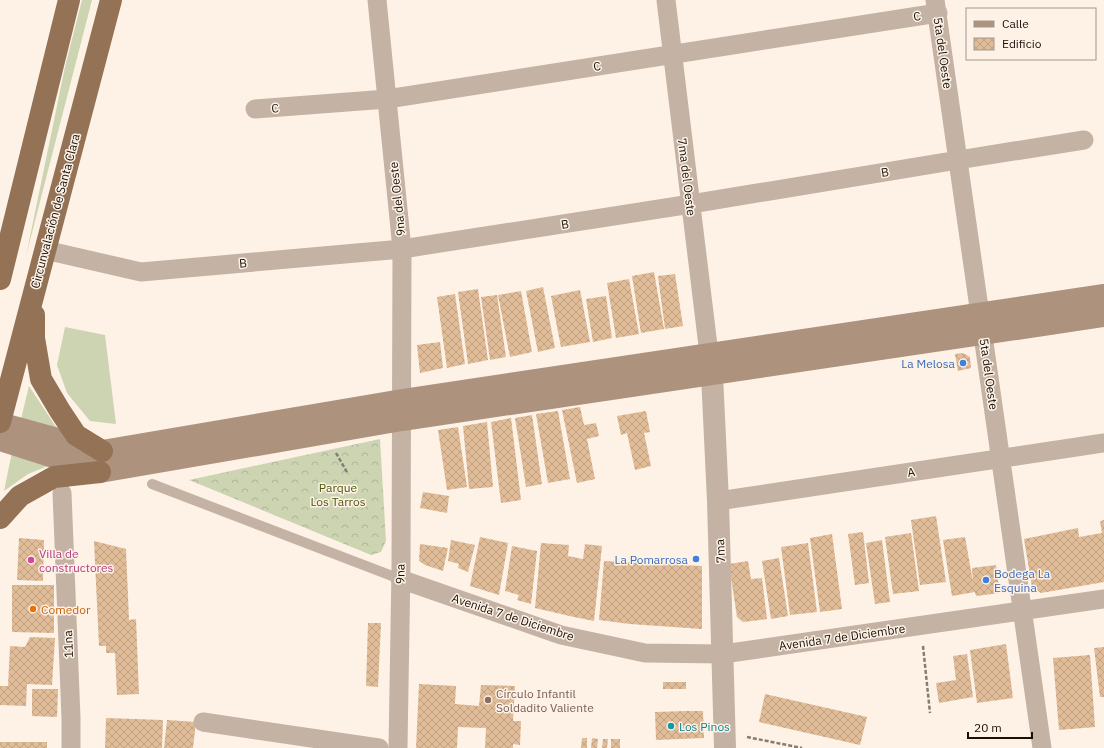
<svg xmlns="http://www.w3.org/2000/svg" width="1104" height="748" font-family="'IBM Plex Sans',sans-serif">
<defs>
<pattern id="forest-crowns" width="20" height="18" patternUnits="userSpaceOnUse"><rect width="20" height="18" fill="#ccd4b2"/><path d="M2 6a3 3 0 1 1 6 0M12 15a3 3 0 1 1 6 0" fill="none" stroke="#aeb598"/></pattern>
<pattern id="building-cross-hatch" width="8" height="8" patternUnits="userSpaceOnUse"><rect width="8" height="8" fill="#e1bc98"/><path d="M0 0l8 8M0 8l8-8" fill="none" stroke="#c0a182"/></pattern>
</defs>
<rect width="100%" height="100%" fill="#fef2e6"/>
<path fill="#ccd4b2" d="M82 0H92L26 256 65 67Z
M65 327 105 335 116 424 90 421 67 393 57 365Z
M29 386 58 430 21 419Z
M12 452 53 464 28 474 4 491Z"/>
<path fill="url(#forest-crowns)" d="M380 439 386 541 381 552 371 555 189 480Z"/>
<path fill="url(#building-cross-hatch)" d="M654 272 664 329 641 333 632 276Z
M675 274 683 326 665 329 658 276Z
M629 279 639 334 616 338 607 283Z
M543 287 555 348 538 352 526 291Z
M478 289 488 360 468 364 458 292Z
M580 290 590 342 561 347 551 296Z
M521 291 532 352 510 357 498 295Z
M455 294 465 364 447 368 437 297Z
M497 295 506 357 490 360 481 297Z
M606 296 612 338 593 342 586 299Z
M440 342 443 368 420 373 417 345Z
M963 353 970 357 971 368 958 371 955 354Z
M580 407 584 425 596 423 599 436 587 439 595 479 577 483 562 410Z
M558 411 570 479 548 483 536 414Z
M646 411 650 432 644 433 651 466 635 470 627 433 621 435 617 416Z
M532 415 542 484 526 487 515 418Z
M511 418 521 500 501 503 491 422Z
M487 422 493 487 469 489 463 426Z
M458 427 467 487 447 490 438 430Z
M423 492 449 496 447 513 420 508Z
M936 516 946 582 920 585 911 520Z
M1104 520V582L1041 593 1032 587 1024 539 1078 528 1079 537 1102 533 1100 521Z
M863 532 869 583 855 585 848 534Z
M911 533 919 591 893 594 885 537Z
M832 534 842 609 820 612 810 538Z
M480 537 508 543 499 595 470 586Z
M965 537 973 582 972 568 996 565 1000 593 976 596 975 592 952 596 943 540Z
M19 538 44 540 43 581 17 580Z
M451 540 475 545 468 572 458 568 459 564 448 561Z
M882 540 890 602 875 604 866 543Z
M94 541 126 549 129 620 136 619 139 694 117 695 115 653H106V646H99Z
M541 543 569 545 568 556 583 559 585 544 602 546 594 621 574 617 535 608Z
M808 543 817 612 790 615 781 547Z
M420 544 448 548 443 571 425 565 419 561Z
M512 546 537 551 531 604 517 600 519 595 505 591Z
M779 558 788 616 771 619 762 561Z
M604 561 702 566V629L630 624 599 620Z
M748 561 751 579 762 578 767 619 743 622 737 617 729 564Z
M12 585H54V633L12 632Z
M368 623H381L378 687 366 686Z
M30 637 55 638 52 685 27 684 26 706 0 705V686H8L10 646 25 647Z
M1006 644 1013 698 977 703 970 650Z
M1104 647V697H1100L1094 648Z
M967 654 973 697 939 703 936 683 956 680 953 656Z
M1090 655 1095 727 1059 730 1053 658Z
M663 682H686V689H663Z
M419 684 456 686 455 704 479 706 481 685 515 686 513 721H521L520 745 513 744V748H485L486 728 458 727 457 748H416Z
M32 689H58L57 717 32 716Z
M765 694 867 717 860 745 759 722Z
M686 711H703L704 738 656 740 655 712Z
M106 718 163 720 162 748H105Z
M167 720 196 722 193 748H164Z
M582 738H587V748H581Z
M592 738 598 739 597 748H591Z
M603 739H608L607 748H602Z
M611 739H620V748H611Z
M0 742H47V748H0Z"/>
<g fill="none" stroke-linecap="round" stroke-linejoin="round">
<path stroke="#857c72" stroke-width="2.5" stroke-dasharray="4 2" stroke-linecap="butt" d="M336 453 348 474
M923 646 930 713
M747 737 802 748"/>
<path stroke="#c4b3a4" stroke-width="10" d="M152 484 400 579"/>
<path stroke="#c4b3a4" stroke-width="19" d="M377 0 402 249 401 568 398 748
M666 0 709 354
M935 0 1042 748
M255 109 387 99 938 13
M45 250 141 272 402 249 691 204 958 160 1084 140
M62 493 71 718V748
M718 501 1104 443
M400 579 561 635 645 653 723 654 1104 599
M203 722 379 748"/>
<path stroke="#c4b3a4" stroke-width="22" d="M709 356 712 375 718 501 725 748"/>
<path stroke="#ad937e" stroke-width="22" d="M0 423 102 451 402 400 1104 295
M0 440 100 472 402 420 1104 316"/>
<path stroke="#947256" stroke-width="22" d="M0 279 69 0
M34 315V338L41 379 60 411 76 435 102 451
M0 422 111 0
M0 518 20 496 54 477 100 472"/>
</g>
<g fill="#3f7fe0" stroke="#fef2e6" stroke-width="1.5">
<circle cx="963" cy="363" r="4"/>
<circle cx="696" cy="559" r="4"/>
<circle cx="986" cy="580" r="4"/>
</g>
<circle fill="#d1479c" stroke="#fef2e6" stroke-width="1.5" cx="31" cy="560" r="4"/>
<circle fill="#e8710a" stroke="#fef2e6" stroke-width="1.5" cx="33" cy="609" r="4"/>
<circle fill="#8d6e63" stroke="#fef2e6" stroke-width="1.5" cx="488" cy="700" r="4"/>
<circle fill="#0f9aa8" stroke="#fef2e6" stroke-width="1.5" cx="671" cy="726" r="4"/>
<g text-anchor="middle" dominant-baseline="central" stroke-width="3" stroke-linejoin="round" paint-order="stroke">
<g font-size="12" fill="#171009" stroke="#fef2e6">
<text transform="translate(917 16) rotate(-9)">C</text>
<text transform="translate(943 53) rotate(82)">5ta del Oeste</text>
<text transform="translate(597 66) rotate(-9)">C</text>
<text transform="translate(275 108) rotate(-5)">C</text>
<text transform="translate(885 172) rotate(-9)">B</text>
<text transform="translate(687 177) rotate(83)">7ma del Oeste</text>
<text transform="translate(397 199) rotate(-96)">9na del Oeste</text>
<text transform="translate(55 211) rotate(-75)">Circunvalación de Santa Clara</text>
<text transform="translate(565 224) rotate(-9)">B</text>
<text transform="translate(243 263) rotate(-5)">B</text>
<text transform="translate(989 374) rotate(82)">5ta del Oeste</text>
<text transform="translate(911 472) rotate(-9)">A</text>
<text transform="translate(720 551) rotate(-92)">7ma</text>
<text transform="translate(400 574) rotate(-89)">9na</text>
<text transform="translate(513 617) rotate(18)">Avenida 7 de Diciembre</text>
<text transform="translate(842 637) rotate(-8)">Avenida 7 de Diciembre</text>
<text transform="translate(68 644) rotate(-92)">11na</text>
</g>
<g font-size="12" fill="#366cbe" stroke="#fef2e6" text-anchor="end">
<text x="955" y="363">La Melosa</text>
<text x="688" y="559">La Pomarrosa</text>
<text x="994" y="573" text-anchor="start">Bodega La<tspan x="994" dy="14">Esquina</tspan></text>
</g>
<g font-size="12" fill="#4b5509" stroke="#fef2e6">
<text x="338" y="487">Parque<tspan x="338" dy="14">Los Tarros</tspan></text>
</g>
<g font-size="12" fill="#b23c85" stroke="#fef2e6" text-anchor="start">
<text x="39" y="553">Villa de<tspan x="39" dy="14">constructores</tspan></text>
</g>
<g font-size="12" fill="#c56008" stroke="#fef2e6" text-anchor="start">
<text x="41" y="609">Comedor</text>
</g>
<g font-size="12" fill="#785e54" stroke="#fef2e6" text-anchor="start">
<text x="496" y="693">Círculo Infantil<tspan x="496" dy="14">Soldadito Valiente</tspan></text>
</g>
<g font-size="12" fill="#0d838f" stroke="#fef2e6" text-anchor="start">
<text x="679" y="726">Los Pinos</text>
</g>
</g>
<rect x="966" y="8" width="130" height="52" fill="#fef2e6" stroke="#a2988e"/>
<rect x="974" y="21" width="20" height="6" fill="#ad937e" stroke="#a2988e"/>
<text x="1002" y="28" font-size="12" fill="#171009">Calle</text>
<rect x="974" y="38" width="20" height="12" fill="url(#building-cross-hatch)" stroke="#a2988e"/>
<text x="1002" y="48" font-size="12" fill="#171009">Edificio</text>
<path d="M968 732v6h64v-6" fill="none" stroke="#171009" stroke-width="2"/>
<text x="974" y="732" font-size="12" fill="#171009" stroke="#fef2e6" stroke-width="3" paint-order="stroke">20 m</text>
</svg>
